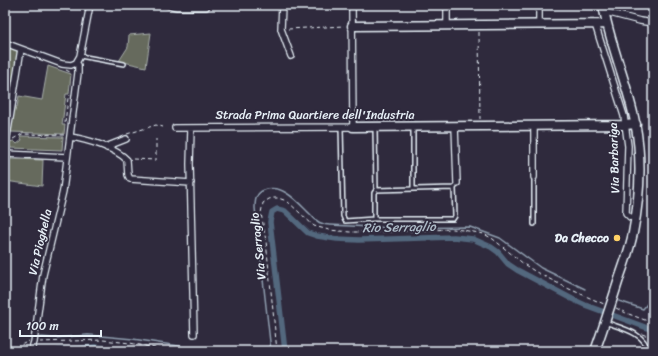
<svg xmlns="http://www.w3.org/2000/svg" width="658" height="356" font-family="Sriracha,sans-serif">
<rect width="100%" height="100%" fill="#2f2a3d"/>
<filter id="ink" filterUnits="userSpaceOnUse"><feTurbulence type="fractalNoise" baseFrequency=".025" numOctaves="2"/><feDisplacementMap in="SourceGraphic" scale="8" xChannelSelector="R" yChannelSelector="G"/><feConvolveMatrix kernelMatrix="1 2 1 2 8 2 1 2 1" color-interpolation-filters="sRGB"/></filter>
<g filter="url(#ink)">
<path fill="#666b5d" stroke="#a7aeaa" d="M151 33 146 67 119 61 128 47 129 35Z
M5 46 16 50 18 54 5 135Z
M48 66 71 74 69 94H66L62 125H65L64 134 11 132 14 107H17L19 96 42 100Z
M20 136 63 137 62 150 10 148 9 142 14 141 17 144 22 140Z
M9 159 43 160 42 186 5 181 8 162Z"/>
<g fill="none" stroke-linecap="round" stroke-linejoin="round">
<path stroke="#8f9eaf" stroke-width="1.5" d="M619 301 643 309 647 304 653 292
M40 337 54 338 88 335 101 336 133 339 185 347 241 351
M271 351 255 208C255 200 256 193 264 190 284 183 299 204 311 215 314 218 317 222 321 223 323 224 327 225 330 225L393 228 470 227 500 238 541 268 585 289"/>
<path stroke="#53677e" stroke-width="5.5" d="M58 351 95 347 127 351
M285 351 270 222 272 212 277 209 285 211 308 233 317 236 337 239 359 240 454 237 473 239 491 247 498 252 508 264 517 270 572 299 585 305 653 330"/>
<g stroke="#e8f1f8" stroke-width="6">
<path id="lane" d="M80 56 124 64
M341 127 343 216 345 221 374 219
M413 127V189
M375 128 376 190 374 193V219H453L455 216 454 188
M534 177V224
M376 190 454 188 455 187
M605 322C620 328 645 332 648 351"/>
</g>
<g stroke="#e8f1f8" stroke-width="8">
<path id="street" d="M168 5 177 7H206
M282 5 281 29 291 56
M447 5V25
M539 5V24
M604 12H606L640 21 653 23
M595 24 624 116 628 146 626 213 630 217 636 218
M5 43 62 64 71 65 76 63
M76 63 80 56 90 5
M534 125V177
M455 126 457 183
M175 128 353 127 352 5
M191 128 190 164 194 334
M70 137C86 139 116 148 127 160L128 175 130 179 191 183
M107 148 108 146 126 139
M5 149 21 49
M5 154 67 157
M31 351 34 342 43 275 63 191 78 73V65L76 63"/>
</g>
<g stroke="#e8f1f8" stroke-width="11">
<path id="secondary" d="M352 26 607 24
M353 127 625 125 636 124
M595 351C604 326 612 301 620 276 625 262 630 248 633 233 640 197 642 157 635 122 627 82 610 45 603 5"/>
</g>
<path stroke="#e8f1f8" stroke-width="1" stroke-dasharray="4 3" stroke-linecap="butt" d="M288 29 344 26
M479 32 480 119
M66 70 72 73
M65 123 68 98 70 95
M127 134 156 125 163 127
M13 139 22 134 64 135
M133 159 156 160V139
M616 308 626 313 653 323
M642 334 653 338
M40 342 103 340 130 343 170 351
M9 351 29 341
M277 351 266 241 261 213 263 203 269 199 273 198H278L287 201 314 226 329 230 350 232H386L452 229 463 230 484 234 493 239 525 265 536 272 567 288 604 304"/>
<use href="#lane" stroke="#2f2a3d" stroke-width="3"/>
<use href="#street" stroke="#2f2a3d" stroke-width="5.5"/>
<use href="#secondary" stroke="#2f2a3d" stroke-width="8"/>
</g>
</g>
<circle fill="#ffd166" stroke="#2f2a3d" stroke-width="1.5" cx="617" cy="238" r="4"/>
<g text-anchor="middle" dominant-baseline="central" stroke-width="3.5" stroke-linejoin="round" paint-order="stroke">
<g font-size="12" fill="#e8f1f8" stroke="#2f2a3d">
<text x="315" y="115">Strada Prima Quartiere dell'Industria</text>
<text transform="translate(614 158) rotate(-92)">Via Barbariga</text>
<text transform="translate(40 242) rotate(-77)">Via Pioghella</text>
<text transform="translate(258 246) rotate(-96)">Via Serraglio</text>
</g>
<g font-size="12" font-weight="bold" fill="#e8f1f8" stroke="#2f2a3d" text-anchor="end">
<text x="609" y="238">Da Checco</text>
</g>
<g font-size="13" font-style="italic" fill="#acbac7" stroke="#2f2a3d">
<text transform="translate(399 227) rotate(-1)">Rio Serraglio</text>
</g>
</g>
<rect width="658" height="356" fill="none" stroke="#2f2a3d" stroke-width="20"/>
<rect x="10" y="10" width="638" height="336" fill="none" stroke="#e8f1f8" stroke-width="1.5" filter="url(#ink)"/>
<path d="M20 330v6h81v-6" fill="none" stroke="#e8f1f8" stroke-width="2"/>
<text x="26" y="330" font-size="12" fill="#e8f1f8" stroke="#2f2a3d" stroke-width="3" paint-order="stroke">100 m</text>
</svg>
